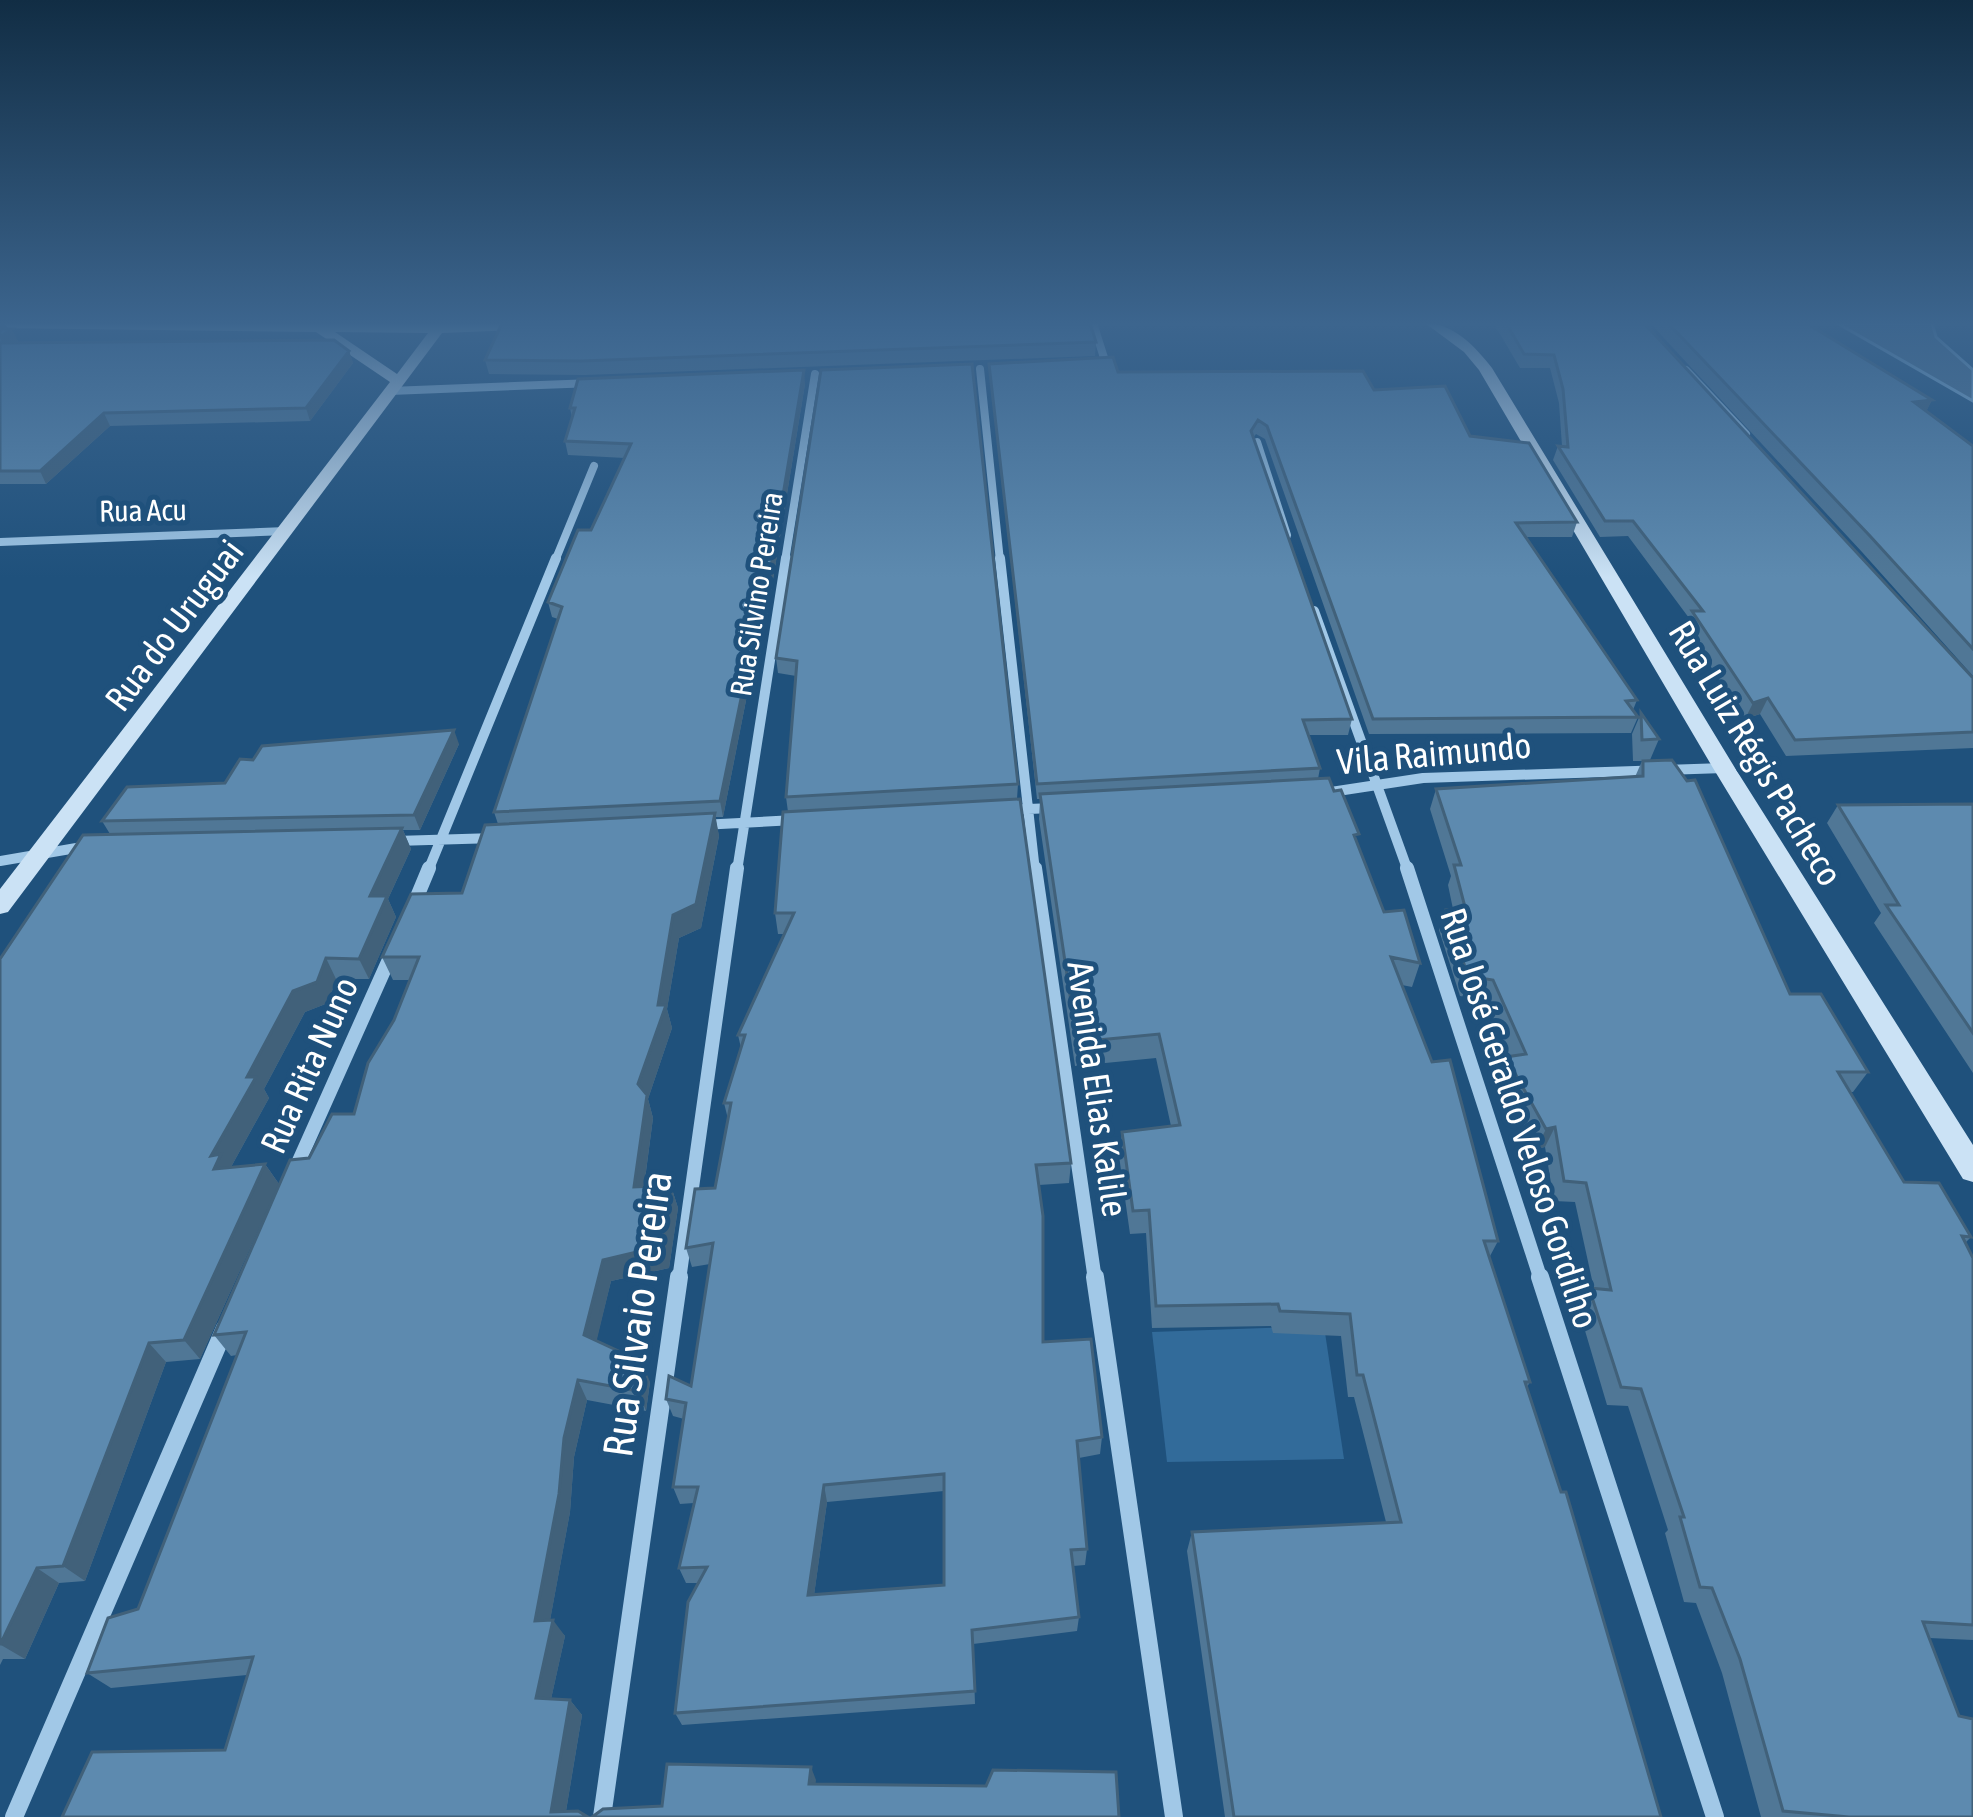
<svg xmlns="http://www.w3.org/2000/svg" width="1973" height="1817" font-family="'Asap Condensed',sans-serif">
<rect width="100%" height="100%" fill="#1f517c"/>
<path fill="#326b9a" d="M1324 1326 1344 1459 1167 1462 1152 1332Z"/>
<path fill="#537898" stroke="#95c4e8" stroke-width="3" d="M1837 323H1932L1936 337 1973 370V401Z"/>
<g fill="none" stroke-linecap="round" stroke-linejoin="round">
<path stroke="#a1c8e7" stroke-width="8" d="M1093 323 1106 364H1099
M980 369 1000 561
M1686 370 1746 434
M390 391 593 383
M1257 442 1287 535
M0 542 286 531
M555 561 594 466
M785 561 815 374"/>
<path stroke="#a1c8e7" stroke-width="10" d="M1000 558 1035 871
M1314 611 1408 871
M1331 792 1423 778 1724 768
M1007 810 1053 808
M701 825 795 820
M396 841 495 838
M0 861 88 846
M428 871 556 558
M737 871 786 558"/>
<path stroke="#a1c8e7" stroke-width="14" d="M1035 868 1095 1280
M1407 868 1541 1280
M414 904 429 868
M294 1172 391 955
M679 1280 737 868"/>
<path stroke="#a1c8e7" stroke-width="18" d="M1095 1277 1174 1817
M1540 1277 1715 1817
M14 1817 225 1328
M602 1817 679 1277"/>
<path fill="#cbe2f5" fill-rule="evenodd" d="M0 323H603L597 327 442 333 8 912 0 914V889L390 382 316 332 0 328ZM335 332 428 333 397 374Z
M1425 323C1453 323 1475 346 1492 368L1735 768 1973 1145V1182L1963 1179 1713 768 1479 370 1464 352Z"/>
</g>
<path fill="#507796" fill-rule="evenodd" d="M0 323H4L18 341 15 343 349 351 353 363 310 421 110 426 46 484H0Z
M1492 323H1644L1973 678V748L1786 756 1760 714 1745 719 1685 627 1689 618 1628 536 1600 537 1553 460 1558 446H1562L1559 403 1550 368H1520L1500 334Z
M1650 323H1806L1932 400 1926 411 1973 446V676L1862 552Z
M1096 342 1095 356 585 375 489 374 485 360Z
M989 364 1374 390 1470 436 1577 522 1572 537H1525L1637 700 1633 710 1638 717 1631 733 1369 734 1265 439 1256 434 1253 438 1352 719 1348 735H1309L1320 768 1318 779 1334 791 1357 842 1384 912 1420 963 1412 987 1402 985 1498 1241 1489 1258 1530 1382 1527 1387 1661 1817H1225L1187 1551 1192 1532 1386 1522 1354 1397H1348L1341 1336 1273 1333 1271 1326 1152 1328 1146 1233 1130 1234 1119 1156 1122 1132 1171 1126 1156 1058 1075 1066 1039 819 1040 799H1037Z
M821 370 1018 784 1017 799 1071 1163 1069 1183 1039 1185 1043 1342 1102 1437 1100 1454 1079 1458 1087 1549 1085 1565 1073 1566 1079 1617 1077 1631 973 1644 975 1704 682 1725 675 1713 698 1583H686L679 1568 694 1503 680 1504 673 1487 684 1419 673 1416 666 1399 691 1386 710 1264 692 1267 686 1248 715 1188 728 1119 724 1103 741 1048 738 1035 784 934H778L775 913 788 812 786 797 796 676 778 673 776 658ZM944 1491V1585L814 1595 827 1502Z
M805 384 758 671 752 670 723 817H715L719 836 701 928 679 938 667 1009 672 1028 648 1099 653 1118 644 1187 660 1205 671 1186 678 1208 669 1268 611 1281 596 1341 650 1382 646 1411 587 1400 574 1457 570 1512 550 1620 565 1636 551 1699 570 1700 582 1715 566 1811 588 1817 225 1750 247 1675 111 1688 87 1673 138 1609 237 1355 231 1356 214 1335 309 1158 354 1114 394 1020 410 980H393L382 957 462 893 498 824 494 812 558 619 552 617 548 602 591 530 625 458 568 455 565 441 572 418 570 408Z
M1641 713 1659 739 1650 760 1790 994 1868 1072 1853 1092H1850L1904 1182 1971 1237 1965 1243 1973 1258V1640L1929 1638 1973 1817H1761L1722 1673 1696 1603 1684 1602 1665 1533 1668 1530 1628 1406 1607 1405 1578 1307 1589 1288 1594 1289 1575 1202 1554 1201 1545 1147 1536 1149 1497 1077 1506 1057 1509 1056 1484 1000 1460 996 1439 930 1446 910 1453 909 1448 885 1451 876 1430 809 1436 789 1635 777 1642 761H1633L1632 734Z
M459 744 420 830H403L411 849 388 899 396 917 369 979H336L328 1003 305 1012 264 1089 269 1098 231 1167 265 1164 279 1184 200 1359 166 1362 85 1581 59 1583 25 1659H3L0 1665V959L110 834 102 821 225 783 253 760Z
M1973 804V1073L1874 923 1881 913 1827 823 1838 805Z"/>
<path fill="#41617a" d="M2 323H4L8 331 12 329 18 341 0 353Z
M349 351 353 363 310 421 306 408Z
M804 370 805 384 758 671 756 656Z
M1932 400 1925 414 1914 402Z
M104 413 110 426 46 484 40 471Z
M750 655 752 670 723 817 720 801Z
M1768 698 1760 714 1745 719 1753 703Z
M454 730 459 744 420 830 414 815Z
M715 813 719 836 701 928 679 938 667 1009 672 1028 648 1099 653 1118 641 1209 634 1187 638 1084 658 1005 673 915Z
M402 828 411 849 388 899 396 917 369 979 359 959 370 896Z
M326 958 336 979 328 1003 305 1012 264 1089 269 1098 231 1167 214 1169 211 1156 247 1077 293 991Z
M1555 1127 1545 1147 1536 1149 1546 1129Z
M265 1164 279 1184 200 1359 184 1340Z
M655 1186 661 1208 651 1221Z
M671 1186 678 1208 669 1268 611 1281 593 1356 584 1335 603 1260 662 1246Z
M149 1343 166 1362 85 1581 63 1566Z
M642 1362 650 1382 646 1411 638 1391Z
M578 1380 587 1400 574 1457 570 1512 547 1637 535 1621 564 1438Z
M824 1485 827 1502 812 1610 808 1595Z
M37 1568 59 1583 25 1659 1 1645Z
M553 1620 565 1636 548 1713 536 1698Z
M570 1700 582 1715 565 1817 551 1812Z
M811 1767 816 1780 814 1797 809 1784Z"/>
<path fill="#5d8aaf" stroke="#41617a" stroke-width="3" fill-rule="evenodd" d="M0 323H2L1 329H12L0 337Z
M502 323H1090L1096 342 581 361 485 360Z
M1506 323H1644L1973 678V732L1795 740 1768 698 1753 703 1692 611H1703L1633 521H1605L1558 446 1568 447 1563 389 1554 355 1524 354Z
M1668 323H1806L1932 400 1914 402 1973 446V649L1870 536Z
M334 340 349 351 306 408 104 413 40 471H0V343Z
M1113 357 1118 372 1363 371 1374 390 1445 386 1470 436 1529 443 1577 522 1516 523 1637 700 1626 701 1638 717 1373 719 1267 426 1258 420 1251 431 1352 719 1303 720 1320 768 1037 784 989 364Z
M972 364 1018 784 786 797 797 661 776 658 821 370Z
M804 370 756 656 750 655 720 801 494 812 562 607 548 602 578 530H591L631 444 565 441 575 408H570L578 379Z
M1641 713 1659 739 1642 740Z
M454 730 414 815 102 821 127 787 225 783 240 759 253 760 262 746Z
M1672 760 1687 781 1695 780 1790 994H1821L1868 1072H1838L1904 1182 1939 1183 1971 1237 1962 1236 1973 1258V1625L1923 1622 1959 1716 1973 1719V1817H1849L1783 1811 1740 1659 1712 1588 1700 1587 1680 1517H1684L1641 1389 1621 1387 1589 1288 1611 1290 1586 1183 1564 1181 1555 1127 1546 1129 1506 1057 1526 1054 1493 980 1468 976 1446 910 1465 907 1454 865H1461L1436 789 1643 776V761Z
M1329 778 1334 791 1341 790 1359 834 1354 835 1384 912 1404 910 1420 963 1391 957 1432 1062 1450 1060 1498 1241H1484L1530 1382H1525L1561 1492H1566L1661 1817H1234L1192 1532 1401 1522 1363 1375H1357L1350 1314 1280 1311 1278 1304 1156 1306 1149 1210 1133 1211 1122 1132 1180 1125 1159 1034 1077 1042 1040 794Z
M1020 799 1071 1163 1036 1165 1043 1216V1342L1091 1339 1102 1437 1077 1441 1087 1549 1071 1550 1079 1617 972 1630 975 1691 675 1713 688 1602 707 1567 679 1568 698 1487H673L686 1403 666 1399 669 1376 691 1386 713 1243 686 1248 695 1189 715 1188 731 1103H724L745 1035H738L794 913H775L783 812ZM944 1474V1585L808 1595 824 1485Z
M1973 804V1033L1886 905H1899L1838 805Z
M715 813 696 904 673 915 658 1005H666L638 1084 647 1095 634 1187 655 1186 651 1221 671 1186 662 1246 603 1260 584 1335 642 1362 638 1391 578 1380 564 1438 559 1494 535 1621 553 1620 536 1698 570 1700 551 1812 578 1811 588 1817H62L92 1752 225 1750 253 1657 87 1673 108 1618 138 1609 246 1332 214 1335 290 1160 309 1158 332 1114H354L368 1063 394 1020 419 957H382L411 894 462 893 485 825Z
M402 828 370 896H387L359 959 326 958 317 982 293 991 247 1077H256L211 1156 221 1154 214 1169 265 1164 184 1340 149 1343 63 1566 37 1568 0 1645V959L83 835Z
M667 1764 811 1767 809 1784 986 1786 993 1770 1116 1772 1119 1817H592L603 1809 662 1806Z"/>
<linearGradient id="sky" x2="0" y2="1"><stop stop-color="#112d44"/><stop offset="0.56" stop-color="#3c658e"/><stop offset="1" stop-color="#3c658e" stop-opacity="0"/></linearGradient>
<rect width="1973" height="578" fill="url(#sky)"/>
<g text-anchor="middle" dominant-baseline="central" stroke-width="10" stroke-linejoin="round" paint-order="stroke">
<g font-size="30" fill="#fff" stroke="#1f517c">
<text transform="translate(143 510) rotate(-1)">Rua Acu</text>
<text transform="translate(756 594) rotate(-81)">Rua Silvino Pereira</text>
</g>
<g font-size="36" fill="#fff" stroke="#1f517c">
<text transform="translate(174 625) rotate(-53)">Rua do Uruguai</text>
<text transform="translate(1434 753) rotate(-5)">Vila Raimundo</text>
<text transform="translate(1756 753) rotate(59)">Rua Luiz Régis Pacheco</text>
<text transform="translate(309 1065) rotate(-66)">Rua Rita Nuno</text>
<text transform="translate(1098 1089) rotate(82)">Avenida Elias Kalile</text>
<text transform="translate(1520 1118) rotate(72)">Rua José Geraldo Veloso Gordilho</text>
</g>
<g font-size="42" fill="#fff" stroke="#1f517c">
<text transform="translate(637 1314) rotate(-82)">Rua Silvaio Pereira</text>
</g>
</g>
</svg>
